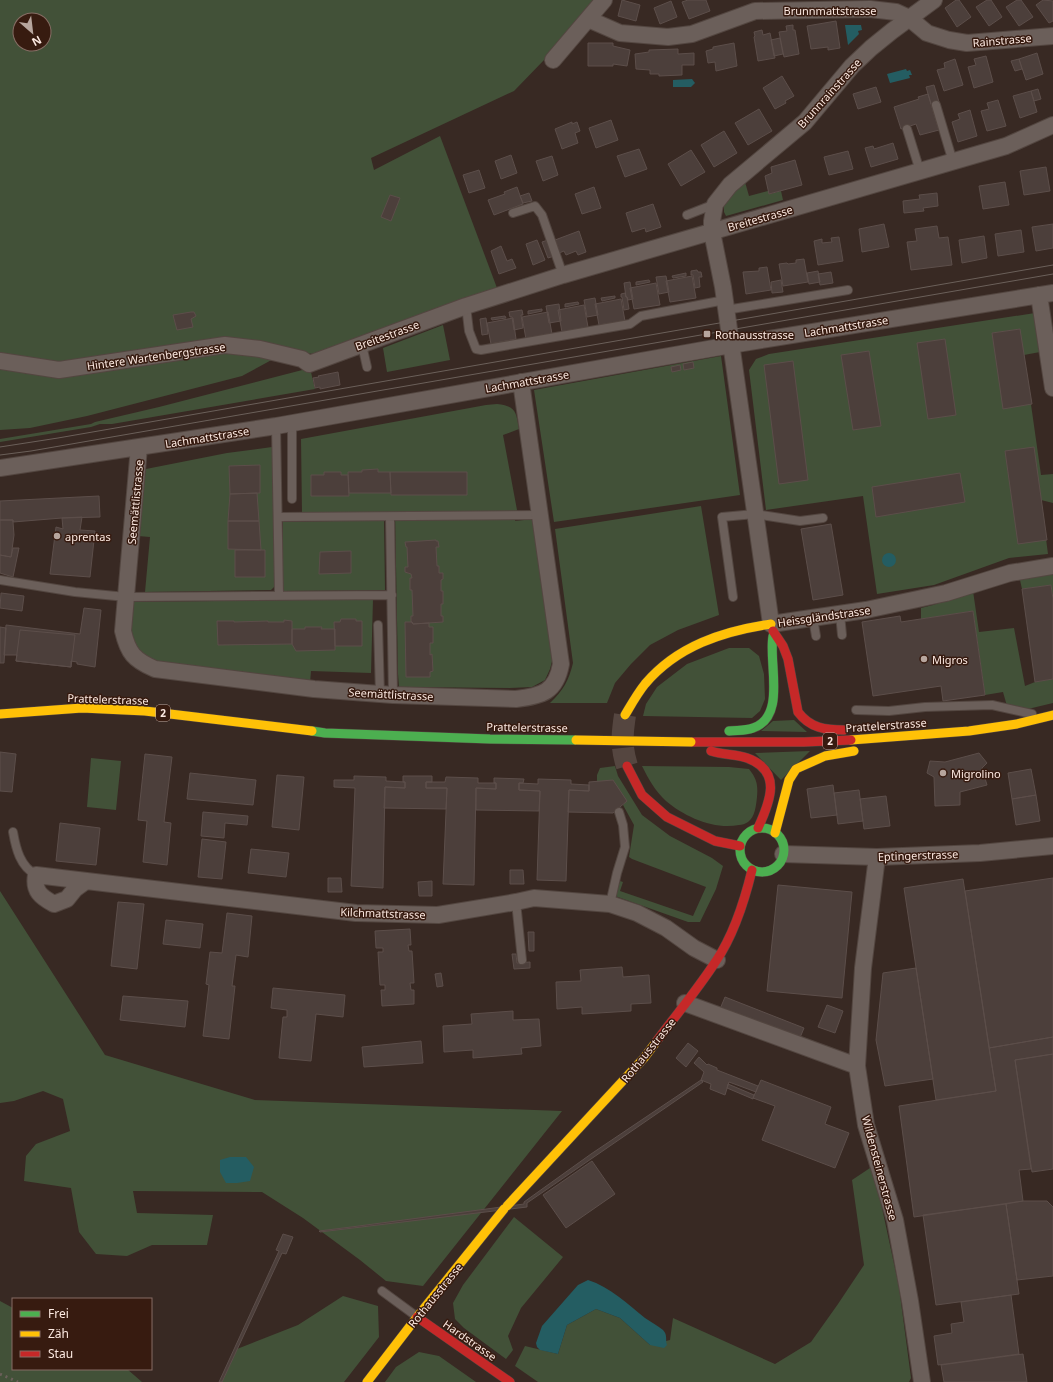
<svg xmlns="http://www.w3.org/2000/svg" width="1053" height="1382" font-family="'Noto Sans',sans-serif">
<rect width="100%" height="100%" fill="#382923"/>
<path fill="#425138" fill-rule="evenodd" d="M0 0H603L553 60 545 59 514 91 371 158 374 170 440 136 497 288 471 296 314 354 288 351 242 376 87 416 30 428 0 430ZM20 20H44V44H20Z
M745 182 749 196 768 191 770 194 781 191 783 200 726 216 724 212V202Z
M1035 313 1040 352 1024 355 1041 475 1053 474V503L1041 500 1048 554 1009 558 934 585 877 594 863 496 766 510 749 370 756 359 769 354Z
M443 325 450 360 387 372 383 348Z
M721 356 740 495 554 522 534 390Z
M310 368 315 389 112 424H100L91 427 0 442V439L91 424 95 422 159 407Z
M497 404C516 406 516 412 519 429L503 435 517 510 515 521 533 519 553 657 550 669 545 680 532 687 510 688 399 687 398 674 395 512 302 513 301 439 486 405Z
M272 447 275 586 271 590 145 592 150 537 138 536 146 469 227 453Z
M701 506 719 615 678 630 650 645 631 664 615 683 607 703H550C563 691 569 680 573 663L555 529Z
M384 520 385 590 283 591V522Z
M1053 573V599L1051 585 1022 589 1020 580Z
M973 591 979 632 1014 628 1025 686 1035 682 1053 679V703L1028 709 1007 706 1003 692 985 695 973 611 921 619V608L933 605Z
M373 599 371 673 311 671 310 683 157 664 137 653 130 638 131 602Z
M729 648H749L759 656 764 674 765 699 760 711 752 718 643 716 646 704 657 687 687 664Z
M794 720 807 732 761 731 773 721Z
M810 751 781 780 755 753Z
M91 758 121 761 116 810 87 807Z
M615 766 618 776 642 815 670 836 712 858 723 866 716 889 700 922H688L615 896 620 881 623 882 620 891 693 916 706 887 632 859 629 857 634 825 623 805 626 801 597 782V775L600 768Z
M642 766 729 767 749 769C757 779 758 785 757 797 756 806 755 817 748 822 745 824 742 825 739 825 714 830 685 817 666 801 655 791 648 778 642 766Z
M0 891 105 1055 255 1100 562 1111 423 1286 386 1281 360 1260 303 1218 262 1192 133 1191 137 1213 213 1215 207 1245H152L127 1256 96 1254 79 1232 71 1188 24 1181 26 1156 36 1144 70 1131 63 1099 43 1091 14 1101 0 1103Z
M873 1166 899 1287 911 1378 909 1382H538L515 1366 525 1346 558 1354 567 1325 596 1309 620 1318 650 1345 670 1340 673 1318 775 1364 811 1342 838 1304 864 1265 852 1180Z
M514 1217 563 1257 521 1308 508 1336 513 1350 506 1359 464 1328 455 1319 453 1303 463 1285Z
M343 1296 378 1306 379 1337 344 1382H222L237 1349 298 1325Z
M0 1301 13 1308V1369H127L142 1382H0Z
M419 1352 439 1356 476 1382H385L396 1367Z"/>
<path fill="#245d62" d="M845 25H861L862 30 858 31 859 34 848 45Z
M906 69 907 71 910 70 912 75H909L910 78 890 83 887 74Z
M692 79 695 83 691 87H673V80Z
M882 560a7 7 0 1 1 14 0a7 7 0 1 1-14 0Z
M230 1157H246L254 1167 250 1181 237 1183H226L220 1172V1160Z
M588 1280C610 1287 628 1304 645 1318 651 1322 658 1326 663 1330 668 1335 665 1340 667 1345L664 1348 650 1345 620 1318 596 1309 567 1325 558 1354 540 1350 537 1347 536 1343 542 1326 578 1285Z"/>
<path fill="#4c3f3b" stroke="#5c4e4a" d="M622 0 640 5 636 21 618 16Z
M688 0H706L710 11 689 19 682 2Z
M956 0H959L971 17 957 27 945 8Z
M987 0H991L1002 17 989 26 976 7Z
M1017 0H1021L1033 17 1019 26 1006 7Z
M1043 0 1053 1V21L1049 23 1036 5Z
M671 1 677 17 660 24 654 8Z
M836 21 840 48 828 50V47L811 49 807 26Z
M793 25V30H795L799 54 784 57 779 32 787 31 786 26Z
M762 30 763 35 770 33 775 58 758 61 754 37 755 36 754 32Z
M780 38 783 54 774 56 771 40Z
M588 43H613V46L630 50 627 66 613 64V66H588Z
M734 43 737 66 716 71 715 62 708 63 706 51 713 49V47Z
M678 49V54L694 53V65H682V75L659 76V74H650V70L636 69 635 54 649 52V50Z
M1037 53 1043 74 1026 80 1019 59Z
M986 56 993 82 974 88 968 67 976 65 974 59Z
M955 59 963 85 944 91 937 70 945 68 944 63Z
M1019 59 1022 69 1015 71 1011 61Z
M782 76 794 96 785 101 786 103 775 109 763 88Z
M934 85 939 102 931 104 926 87Z
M876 87 881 102 858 109 853 94Z
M1038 89 1041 99 1034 101 1031 91Z
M1031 91 1037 112 1020 118 1013 96Z
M928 94 939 130 920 135 916 124 901 129 894 107 919 99 918 97Z
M998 100 1006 126 987 131 981 111 989 109 987 103Z
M759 109 772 131 748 145 735 123Z
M970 110 977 136 958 142 952 122 960 119 958 114Z
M611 120 618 140 596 148 589 128Z
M572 122V124L577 122 580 131 575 133 578 143 562 149 555 129Z
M724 131 737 153 714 167 701 145Z
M893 143 898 159 871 167 865 148 873 146 874 149Z
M639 149 647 169 625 177 617 156Z
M691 150 705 172 681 186 668 164Z
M848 151 853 169 829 175 824 157Z
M511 155 517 173 501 179 495 161Z
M552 156 558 175 543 181 536 161Z
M795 160 802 185 769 194 765 176 772 173 771 167Z
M1046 167 1050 191 1024 195 1020 171Z
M479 170 485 188 469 193 463 175Z
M1005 182 1009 205 983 209 979 186Z
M517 187 523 204 494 215 488 200 505 194 504 192Z
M594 187 601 208 582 214 575 194Z
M529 193 532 201 523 203 520 196Z
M937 193 938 206 923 208 924 211 904 213 903 201 920 199 919 195Z
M390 195 400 198 391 221 381 217Z
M653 204 661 227 646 232 645 228 632 232 626 213Z
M884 224 889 247 862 252 859 229Z
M1053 224V248L1036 251 1032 227Z
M937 226 939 238 948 237 952 265 911 270 907 242 917 241 915 229Z
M1021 230 1024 252 998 256 995 234Z
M579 231 586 252 578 255 576 251 566 255 564 251 559 253 555 240Z
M984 236 987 258 962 263 959 240Z
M839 237 843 261 818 265 814 241 822 239V243L832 242 831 238Z
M537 240 545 260 533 265 526 244Z
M548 240 554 256 548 258 542 242Z
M501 246 507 261 512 259 516 268 499 274 491 251Z
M804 259 808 282 783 286 779 264 787 263 788 264 796 263V260Z
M767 267 771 290 746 294 743 272 759 271V268Z
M697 270 698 272H701L702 277H699L700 287 695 288 693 275H691V271Z
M818 271 820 282 809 284 807 273Z
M831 272 833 283 820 285 818 274Z
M686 273V276L673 278 672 276Z
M666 276 669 292 659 294 656 277Z
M692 276 696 298 670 302 666 281Z
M649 280 650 282 636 285V282Z
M781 280 783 292 772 293 771 282Z
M630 282 633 299 628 300 627 297H626L624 283Z
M656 283 660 305 634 309 630 288Z
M625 293 626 297H627L629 309 624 310 622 297H621V294Z
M615 296V298L602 301 601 298Z
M595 298 598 315 587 317 584 300Z
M621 299 625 321 599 325 595 304Z
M578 302 579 304 565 307V304Z
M559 304 561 321 549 323 546 306Z
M584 305 588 327 562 332 558 310Z
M542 309V311L528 314V311Z
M522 310 523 315H521L523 328 514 330 512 317H510L509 312Z
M191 312H194L196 316 191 319 193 327 177 330 173 315Z
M548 312 552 334 526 339 522 317Z
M505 316 506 318 492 320 491 318Z
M486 318 488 334 482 335 480 319Z
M513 318 516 339 491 344 487 323Z
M1020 329 1032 404 1003 409 992 333Z
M945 339 956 415 928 419 917 343Z
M869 351 881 426 853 430 841 355Z
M793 361 808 480 779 484 764 365Z
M693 362 694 368 684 370 683 364Z
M680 365 681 370 672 372 671 367Z
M338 372 340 385 320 389V387L315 388 313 378 319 377 318 376Z
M1034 447 1047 540 1018 544 1005 451Z
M260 465V493L230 494 229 466Z
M378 469V472H390L391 493H349L348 472H362V470Z
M324 472H341V475H348L349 496H311V475H324Z
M390 472H467V495H391Z
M960 473 965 502 876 517 872 487Z
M257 493 259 521H228L230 494Z
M99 496 100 517 62 518 13 522V520H0V501Z
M82 517 80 530 95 531 90 577 50 574 56 527 63 529 62 518Z
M0 520H13V522L14 535 11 557 0 555Z
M228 521H259L261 550 228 549Z
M831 524 843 595 813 600 801 529Z
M436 540V541H438L439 547H436L437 566H439V573H443V579L441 580V591H443V604H441V616H443V622L413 624 412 622H411V616H413L412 590H410V578H412L411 574 405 572V567H408L407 547H406L405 542Z
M13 548H19L13 577 0 573V555L11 557Z
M235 550H265V577H235Z
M351 551V573L319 574 320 552Z
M1051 585 1053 599V679L1035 682 1022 589Z
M1 593 24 596 22 611 0 608Z
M84 608 101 610 95 667 77 664V662L71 661V667L16 661 17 655H4L6 625 80 634Z
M973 611 985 695 943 701 941 686 873 696 862 622 900 616 901 622Z
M341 619H356V621H362V646H335L334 622H340Z
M284 620 292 621V644L218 645 217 621H234V622L268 621V622H284Z
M405 622H412L413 624 429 623V627H433V643H430V655L432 654 433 671 430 672V677H406Z
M0 627 6 628 4 663H0Z
M305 627H322L321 629H335V650L296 651 292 644V629H305Z
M20 630 75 635 71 667 16 661Z
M0 752 16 754 12 792 0 791Z
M979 753 987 763 982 768 987 785 960 792V805L935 806 934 777 927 773 930 761 945 762Z
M145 754 172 757 164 822 171 823 167 865 143 862 147 821 138 820Z
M1031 769 1036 795 1012 799 1008 773Z
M190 773 256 780 253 805 187 799Z
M277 775 304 777 299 830 272 827Z
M354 776 386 777V781L405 782V788L385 787 383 888 351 886 355 788 334 787V780H354Z
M403 776H432V782H426V788H447L446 809 384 808 385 787 405 788V782H403Z
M446 777 478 778V783H496V789L476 788 474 885 443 884 447 788H426V782H445Z
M494 778 524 779 523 783H519V790L540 791 539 811 476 810V788L496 789V783H494Z
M538 779 571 780V784L589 785V791L569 790 566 881 537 880 540 791 519 790V783L538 784Z
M613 780 627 801 613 813 568 812 569 790 589 791V782Z
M833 785 837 815 811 818 807 789Z
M859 790 863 821 838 824 834 793Z
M1036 795 1040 821 1016 825 1012 799Z
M886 796 890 826 864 829 860 799Z
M203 812 248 816 247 825 225 823 224 838 201 836Z
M60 823 100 828 96 865 56 861Z
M202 839 226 842 222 879 198 877Z
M251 849 289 853 286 877 248 873Z
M510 870H523L524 884H510Z
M328 878H341L342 892H328Z
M1053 878V1037L989 1048 965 891Z
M963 879 996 1091 936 1100 904 888Z
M432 881V896H419L418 882Z
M778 885 852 892 842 998 767 991Z
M118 902 144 904 137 969 111 966Z
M227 913 252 916 248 957 236 955 232 986H235L229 1039 203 1036 209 985 206 984 210 952 222 953Z
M166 920 203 924 200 948 163 944Z
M410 929 411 945H408L409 951H412L414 983H410L411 990H414V1004L382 1006 381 990H385V985H380L378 952H383V948H376L375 931Z
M528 932H534V951H529Z
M512 954H516L517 963 530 962V968L514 969Z
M622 967 623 977 649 975 651 1003 631 1004V1011L582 1014V1007L557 1009 556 982 581 981 580 970Z
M916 968 933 1079 885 1086 876 1040 883 973Z
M441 973 443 986 437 987 435 974Z
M273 988 345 995 343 1017 316 1014 311 1061 279 1058 283 1017H287V1010L271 1008Z
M123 996 188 1001 185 1027 120 1020Z
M725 997 804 1028 799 1040 720 1009Z
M827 1005 843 1011 835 1033 818 1027Z
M513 1011V1020L539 1019 541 1046 521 1048 522 1054 473 1058V1050L444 1052 443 1026 472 1024 471 1014Z
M1053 1037V1054L1015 1060 1031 1169 1019 1170 1023 1201 914 1217 899 1106 996 1091 989 1048Z
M421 1041 423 1063 364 1067 362 1047Z
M688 1043 698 1051 686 1067 676 1058Z
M1053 1054V1169L1032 1172 1015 1060Z
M699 1057 707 1065 708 1064 717 1068V1070L758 1086 756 1092 729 1082 725 1095 710 1089 711 1084 701 1080 704 1072 694 1063Z
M701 1080 703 1082 527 1203V1207L320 1232 319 1231 351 1227 524 1204V1202L591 1154Z
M761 1080 831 1107 825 1124 849 1133 835 1168 762 1140 775 1106 753 1098Z
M728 1084 754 1095 753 1099 727 1088Z
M592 1161 615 1194 566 1228 543 1195Z
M1023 1201H1047L1053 1207V1276L1017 1280 1006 1204Z
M1006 1204 1019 1294 936 1305 923 1215Z
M283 1234 293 1237 286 1254 282 1253 222 1382H219L279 1251 276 1250Z
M1011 1295 1019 1354 938 1365 934 1336 952 1333 951 1324 964 1322 961 1302Z
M1023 1354 1027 1382H944L941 1365Z"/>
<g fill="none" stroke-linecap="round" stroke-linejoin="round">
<path stroke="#554640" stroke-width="22" stroke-dasharray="22 11" stroke-linecap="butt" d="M625 715C622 735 621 747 627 766"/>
<g stroke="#534640" stroke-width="10">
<path id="lane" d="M936 105 953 162
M907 129 920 171
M513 213 535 206 542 215 563 275
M687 215 715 204
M466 306 469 331 476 349 481 350 630 324 641 316 725 300
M726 310 848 290
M362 345 367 367
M292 423V499
M276 426 279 595
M279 517 539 515
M390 517 393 695
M0 580 75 592 126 597 392 595
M733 597 722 517 755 514 800 521 823 518
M840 614 842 635
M813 618 816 636
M378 625 380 694
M856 710 889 711 925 707 992 705 1032 714
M13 832C16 849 20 866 36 875
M516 902 522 960
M610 904 617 873 625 847 623 825 619 812
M382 1291 416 1316"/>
</g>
<g stroke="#534640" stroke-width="18">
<path id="street" d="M934 0 892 31 871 48 852 66 805 122 730 185 715 204 712 221V232L723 287 771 624 866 610 946 593 1010 573 1053 566
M588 19 620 33 668 37 692 34 755 11 870 9 896 12 909 18 927 33 949 40 967 43 1053 36
M553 60 604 0
M1039 295 1053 388
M0 361 59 370 225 345 260 349 302 359 309 364 466 306 563 275 1006 146 1053 125
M139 447 123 631C128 653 134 660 155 669L314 689 393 695 516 699C542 696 556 692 561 664L521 382
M0 468 276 426 731 345 1053 293
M783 854 877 857 980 853 1053 846
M877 857 863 968 857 1066 866 1125 895 1220 910 1301 922 1382
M86 881 75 889 67 899 54 904C41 897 33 891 36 875L356 913 438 915 516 902 534 898 610 904 637 913 666 928 694 948 717 960
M685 1003 857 1066"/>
</g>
<g stroke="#534640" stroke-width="10">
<path id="fast" d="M312 731 325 733 490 739 576 740
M729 731C737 730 746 731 753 728 787 717 768 662 773 636
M740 850a22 22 0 1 1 44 0a22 22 0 1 1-44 0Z"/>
</g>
<g stroke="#534640" stroke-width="10">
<path id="slow" d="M0 714 82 708 145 711 312 731
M625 715C631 705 637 694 645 684 677 646 723 631 771 624
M851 740 969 731 1017 724 1053 715
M775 833 789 780 796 769 825 756 854 751
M507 1206 644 1058 656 1042
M367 1382 417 1317 504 1209"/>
</g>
<g stroke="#534640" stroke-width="10">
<path id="jam" d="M773 631 783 646 788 659 798 712C810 728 825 730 844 730
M691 742H804L851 740
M711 751C723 755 736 754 747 758 783 771 770 802 758 828
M627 766 642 795 667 817 715 841 740 846
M656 1042C676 1015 698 989 716 961 733 936 745 899 752 870
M417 1317 510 1382"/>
</g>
<use href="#lane" stroke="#6b5f5a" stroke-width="8"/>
<use href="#street" stroke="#6b5f5a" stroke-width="16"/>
<use href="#fast" stroke="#4caf50" stroke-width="9"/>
<use href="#slow" stroke="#ffc107" stroke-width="9"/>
<use href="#jam" stroke="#c62828" stroke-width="9"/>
<path stroke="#6b605a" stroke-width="1" d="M0 447 58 438 1053 265
M0 455 31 451 1053 274"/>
<path stroke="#6b605a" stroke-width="3" stroke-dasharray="2 4" stroke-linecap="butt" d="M0 1374 18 1382"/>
<g stroke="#534640" stroke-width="10" stroke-linecap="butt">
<path id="slow-bridge" d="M576 740 691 742"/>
</g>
<use href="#slow-bridge" stroke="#ffc107" stroke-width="9"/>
</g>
<g fill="#b7a69e" stroke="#371b10" stroke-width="1.5">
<rect x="703" y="330" width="8" height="8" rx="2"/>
<circle cx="57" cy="536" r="4"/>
<circle cx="924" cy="659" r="4"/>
<circle cx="943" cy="773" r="4"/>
</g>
<g text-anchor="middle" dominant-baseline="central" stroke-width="3" stroke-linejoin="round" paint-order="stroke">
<g fill="#371b10" stroke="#c1aba2" stroke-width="1">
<rect x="156" y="705" width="14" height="16" rx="3"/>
<rect x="823" y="733" width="14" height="16" rx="3"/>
</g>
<g font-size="10" font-weight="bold" fill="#fce9e1">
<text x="163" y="713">2</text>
<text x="830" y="741">2</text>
</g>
<g font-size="11" fill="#fce9e1" stroke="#371b10">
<text x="830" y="10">Brunnmattstrasse</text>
<text transform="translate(1002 40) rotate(-5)">Rainstrasse</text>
<text transform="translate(829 93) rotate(-48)">Brunnrainstrasse</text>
<text transform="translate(760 218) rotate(-16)">Breitestrasse</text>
<text transform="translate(846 326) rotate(-9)">Lachmattstrasse</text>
<text transform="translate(387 335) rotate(-20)">Breitestrasse</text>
<text transform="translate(156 356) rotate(-8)">Hintere Wartenbergstrasse</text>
<text transform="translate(527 381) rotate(-10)">Lachmattstrasse</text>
<text transform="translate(207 437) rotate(-9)">Lachmattstrasse</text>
<text transform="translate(135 502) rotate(-85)">Seemättlistrasse</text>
<text transform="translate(824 616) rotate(-8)">Heissgländstrasse</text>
<text transform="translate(391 694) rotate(3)">Seemättlistrasse</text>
<text transform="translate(108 699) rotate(2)">Prattelerstrasse</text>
<text transform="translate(886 725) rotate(-4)">Prattelerstrasse</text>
<text transform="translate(527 727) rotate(1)">Prattelerstrasse</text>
<text transform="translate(918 855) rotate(-2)">Eptingerstrasse</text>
<text transform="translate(383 913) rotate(2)">Kilchmattstrasse</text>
<text transform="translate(648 1050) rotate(-51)">Rothausstrasse</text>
<text transform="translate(880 1168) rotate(75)">Wildensteinerstrasse</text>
<text transform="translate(435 1295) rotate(-51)">Rothausstrasse</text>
<text transform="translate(470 1340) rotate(35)">Hardstrasse</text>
</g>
<g font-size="11" fill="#fce9e1" stroke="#371b10" text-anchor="start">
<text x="715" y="334">Rothausstrasse</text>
<text x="65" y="536">aprentas</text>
<text x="932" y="659">Migros</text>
<text x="951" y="773">Migrolino</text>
</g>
</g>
<rect x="12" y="1298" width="140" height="72" fill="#371b10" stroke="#866d64"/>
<rect x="20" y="1311" width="20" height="6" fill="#4caf50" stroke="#866d64"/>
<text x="48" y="1318" font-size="12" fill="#fce9e1">Frei</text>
<rect x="20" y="1331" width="20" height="6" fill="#ffc107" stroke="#866d64"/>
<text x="48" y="1338" font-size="12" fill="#fce9e1">Zäh</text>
<rect x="20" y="1351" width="20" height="6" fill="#c62828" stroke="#866d64"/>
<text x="48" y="1358" font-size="12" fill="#fce9e1">Stau</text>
<g transform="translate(32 32) rotate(152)"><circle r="19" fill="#371b10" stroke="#866d64"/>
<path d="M0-3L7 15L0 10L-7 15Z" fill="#b7a69e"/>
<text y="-6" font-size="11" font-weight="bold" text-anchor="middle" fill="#fce9e1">N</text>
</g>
</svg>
